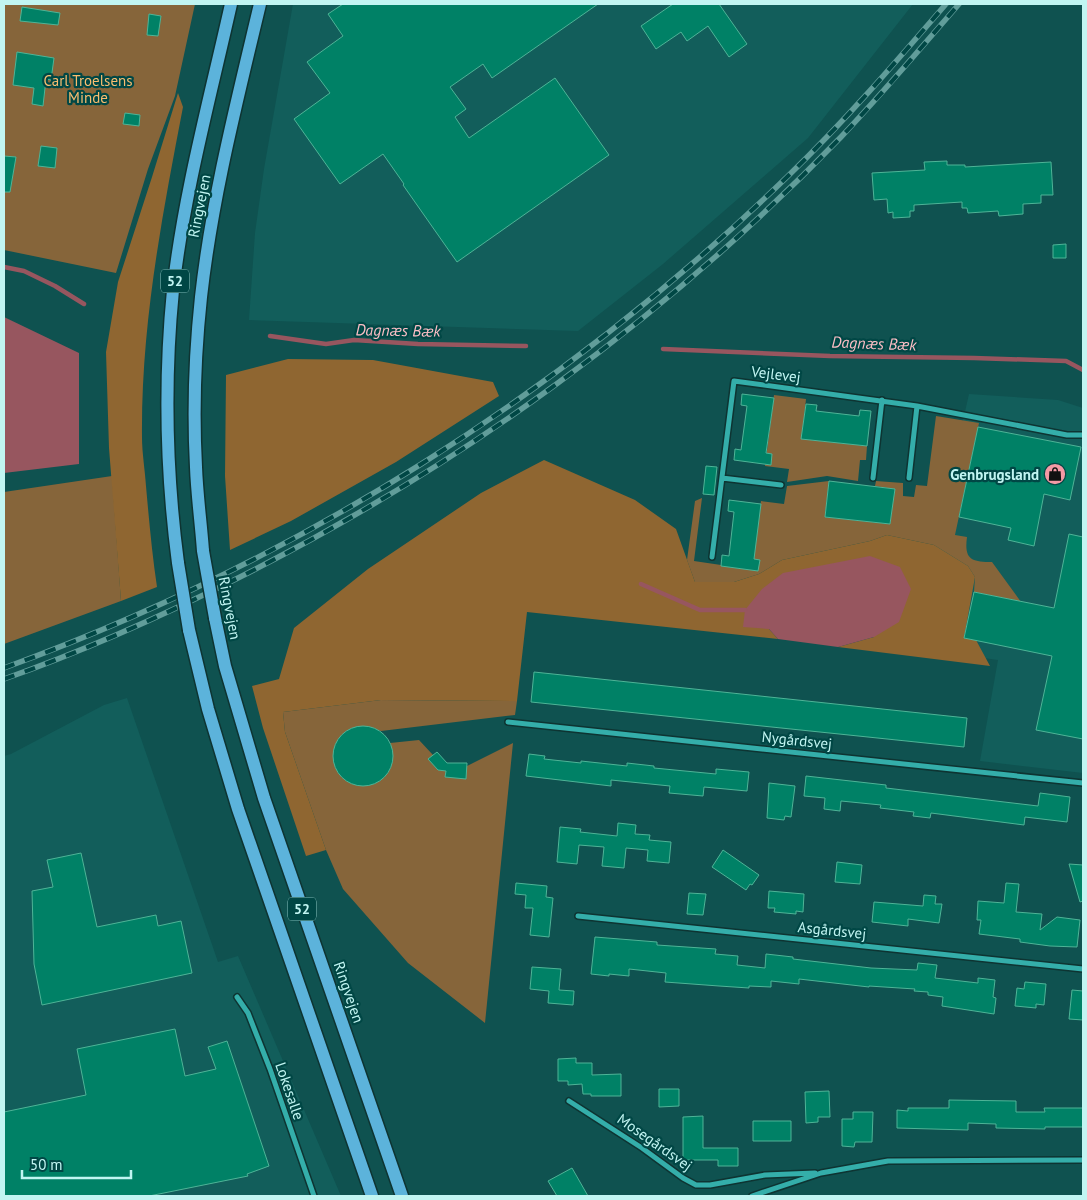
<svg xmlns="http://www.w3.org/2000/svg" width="1087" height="1200" font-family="'PT Sans',sans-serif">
<rect width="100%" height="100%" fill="#0f5250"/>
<path fill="#125e5b" d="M293 4H913L808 138 663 264 578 331 249 320 255 233 264 169Z
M969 394 1058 400 1083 408V773L980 761 998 660 912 648Z
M127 698 218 962 238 956 341 1196H4V756L11 754 104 705Z"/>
<path fill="#86653a" d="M4 4H195L175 96 148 169 116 273 4 250Z
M774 395 806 399 802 439 867 446 866 460H860L858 481 827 476 787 482 789 469 765 466Z
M936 416 979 423 955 535 967 537C964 559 971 562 992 562L1021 602 974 592 975 577 968 566 934 545 887 535 870 541 782 560 759 574 734 582H695L687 560 695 501 702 498 694 561 721 565 722 566 752 570 761 501 784 504 787 486 829 481 825 517 890 524 894 489 875 486 876 481 903 483V496L914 497 916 485 927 486Z
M112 476 121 601 4 644V492Z
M381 700 517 701 515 715 381 731C367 726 353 724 342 735 336 741 334 749 334 757 335 800 405 792 390 743L419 740 433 755 429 759 446 771 445 777 513 743 485 1023 408 963 343 889 326 850 285 732 283 712Z"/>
<path fill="#8f6631" d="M178 93 183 107C162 216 141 325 142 437 142 453 145 470 146 486 149 520 152 553 157 587L121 601 109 448 106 352 118 282 152 177Z
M288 359 373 360 493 382 499 396 396 462 291 521 230 550 225 476 226 375Z
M544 460 635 500 676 529 695 582H734L759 574 782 560 870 541 887 535 934 545 968 566 975 577 964 638 976 640 990 666 838 647 874 637 769 629 778 639 527 612 517 701 381 700 283 712 285 732 326 850 306 856 263 728 252 686 279 679 294 628 368 569 481 493Z"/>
<path fill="#97565f" d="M4 317 79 353V464L4 473Z
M870 556 900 567 911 589 899 622 874 637 838 647 778 639 769 629 743 627 745 610 762 589 783 573Z"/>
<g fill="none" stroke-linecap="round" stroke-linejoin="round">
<path stroke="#97565f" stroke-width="4.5" d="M4 267 24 271 55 286 84 304
M270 336 326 344 354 340 418 344 526 346
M663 349 830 356 974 358 1066 361 1083 370
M641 584 700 610H745"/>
</g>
<path fill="#008166" stroke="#4eb497" d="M343 4H598L492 78 483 64 450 87 466 109 455 117 469 138 555 78 609 155 457 262 403 185 404 184 383 154 340 184 294 119 330 93 307 62 343 36 328 14Z
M673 4H719L747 44 729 57 708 26 687 41 681 32 656 49 641 26Z
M22 7 60 13 58 25 20 21Z
M149 14 161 16 158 36 147 35Z
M17 52 54 58 51 80 46 79 43 106 32 104 34 88 13 85Z
M125 113 140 115 139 126 123 124Z
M41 146 57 148 55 168 38 166Z
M4 156 16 157 10 192H4Z
M947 161V165H965V167L1051 162 1053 195H1041V203L1023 204V214L999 216 998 211 968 213 967 208H962V202L914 205V211H910V217L893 218V212L888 213 887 199 874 200 872 173 925 170 924 162Z
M1066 244V258H1053V245Z
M742 394 774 398 766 453 772 454 771 465 734 460 735 449 741 450 747 406 741 405Z
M806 404 817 405 816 411 859 416 860 410 871 411 867 446 801 439Z
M978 427 1081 447 1070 500 1044 494 1034 546 1008 540 1011 528 959 517Z
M706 466 717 467 714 495 703 494Z
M829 481 895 489 890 524 825 517Z
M729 500 761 504 754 559 760 560 758 571 721 566 722 555 729 556 734 512 728 511Z
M1069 534 1083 537V739L1036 730 1052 656 964 638 974 592 1054 608Z
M534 672 967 718 964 747 531 702Z
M333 756a30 30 0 1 1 60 0a30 30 0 1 1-60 0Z
M437 752 447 763H467L466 779 445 777 446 771 438 770 428 759Z
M529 754 545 756 544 759 581 763V761L627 766V763L654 766V768L716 774V769L749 772 747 791 704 787 703 796 669 793 670 786 611 780V786L526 776Z
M806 776 886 785V788L1038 806 1040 793 1070 797 1067 822 1025 817 1024 825 931 813 930 818 913 816 914 812 880 808 881 805 841 801 840 811 824 809 825 798 804 796Z
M769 783 795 786 791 817 785 816 784 820 767 818Z
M618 823 636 825 635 834 650 835 649 840 671 842 669 863 647 861 648 850 626 848 624 868 602 866 604 847 579 845 577 864 557 862 560 827 581 829 580 832 617 836Z
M723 850 759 875 752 885 750 884 746 890 712 867Z
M81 853 97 927 156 915 158 926 181 921 192 973 42 1005 34 964 32 891 53 887 47 860Z
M837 862 862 865 860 884 835 882Z
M1069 864 1083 865V901L1080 902Z
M516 883 547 886 546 897 553 898 549 937 530 935 533 908H525L526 895 515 894Z
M1006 883 1019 884 1016 912 1042 914 1040 930 1057 917 1080 920 1077 947 1050 946 1020 942V939L979 934 981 920H977L978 901 1004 903Z
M769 891 804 894 803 912 796 911V914L774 912 775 908H768Z
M689 893 706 894 703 915 687 914Z
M924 895 936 896 935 904H942L939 923 908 919V926L872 922 874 902 923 906Z
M595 937 657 942V945L716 949 715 954 738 956 737 965 765 968 766 954 793 957V959L871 968 917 970 918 963 937 965 935 978 978 983V978L995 980 993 997 996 998 994 1014 942 1006 943 997 928 995V992L914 991 915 989 869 986V987L799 979V984L771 981V987L749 986V988L719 986 665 982 666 973 629 969V976L609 974V976L591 974Z
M532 967 561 969 559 990 574 991 573 1005 548 1003 549 991 530 989Z
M1025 982 1046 984 1044 1005 1036 1004V1008L1015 1006 1017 988 1024 989Z
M1072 990 1083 991V1020L1069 1019Z
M175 1029 185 1076 216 1069 208 1047 227 1041 269 1166 247 1174 248 1176 149 1196H4V1112L86 1095 77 1049Z
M576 1058V1063H592V1075L621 1074V1096H591V1094H583L582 1084 568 1085V1081H558V1059Z
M659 1089H679V1106L659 1107Z
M829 1091 830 1117H818V1122L806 1123 805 1092Z
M949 1100 1016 1101V1112H1045L1044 1108H1083V1127H1045V1129L996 1128V1124L968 1123V1130L897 1128V1110L908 1111V1108H949Z
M853 1112H873L872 1142H855L854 1147 842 1146V1119H853Z
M703 1116V1148H738V1166H718V1160H683V1117Z
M753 1121H791V1141H753Z
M572 1168 588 1196H557L548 1181Z"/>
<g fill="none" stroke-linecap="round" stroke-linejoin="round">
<g stroke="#0e3432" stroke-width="8">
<path id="minor" d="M722 478 781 485
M873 478 882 400
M909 478 917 406
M712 557 734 381 917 406 1067 435H1083
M508 722 1083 783
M578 916 1083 969
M237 997 248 1013 270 1069 314 1196
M569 1101 642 1148 683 1178 696 1185H710L765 1175 815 1173
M752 1196 821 1173 888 1161 1083 1160"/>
</g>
<g stroke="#0e3432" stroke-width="15">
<path id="primary" d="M203 551C201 523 197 495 196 467 193 411 195 353 201 297 212 198 237 101 260 4
M178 563C166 472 164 381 173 290 184 193 210 98 231 4
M215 618 225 666 264 798 402 1196
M189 630 208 709 238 809 372 1196"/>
</g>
<use href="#minor" stroke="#34aeaa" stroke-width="5"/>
<use href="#primary" stroke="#5cb3db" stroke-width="12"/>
<g stroke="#619d9a" stroke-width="5.5">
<path id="rail" d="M4 668C297 562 564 393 788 176 844 122 895 63 946 4
M4 679C84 651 162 616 238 578 461 466 667 317 841 137 882 94 920 49 959 4"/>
</g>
<use href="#rail" stroke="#004745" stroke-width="4" stroke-dasharray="11" stroke-linecap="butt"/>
<g stroke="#0e3432" stroke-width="15" stroke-linecap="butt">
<path id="primary-bridge" d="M203 551 215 618
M178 563 189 630"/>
</g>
<use href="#primary-bridge" stroke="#5cb3db" stroke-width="12"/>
</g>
<defs>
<g id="shop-disc" transform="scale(1.125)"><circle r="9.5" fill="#f49aa5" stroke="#004745"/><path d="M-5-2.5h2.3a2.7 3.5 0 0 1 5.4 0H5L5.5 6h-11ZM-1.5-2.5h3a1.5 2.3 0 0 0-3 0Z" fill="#111"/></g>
</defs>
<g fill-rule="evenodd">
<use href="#shop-disc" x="1055" y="474"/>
</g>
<g text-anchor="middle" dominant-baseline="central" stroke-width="4.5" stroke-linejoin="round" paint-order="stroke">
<g fill="#004745" stroke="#87c1be" stroke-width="1">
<rect x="161" y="269.5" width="28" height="23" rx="4"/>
<rect x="288" y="897.5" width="28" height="23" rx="4"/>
</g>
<g font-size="14" font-weight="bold" fill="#c1f5f2">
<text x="175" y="281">52</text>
<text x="302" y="909">52</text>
</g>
<g font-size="15" fill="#f9bd70" stroke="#004745">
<text x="88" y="80">Carl Troelsens<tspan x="88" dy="17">Minde</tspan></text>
</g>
<g font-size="15" fill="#c1f5f2" stroke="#004745">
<text transform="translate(199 206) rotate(-79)">Ringvejen</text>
<text transform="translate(776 374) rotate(7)">Vejlevej</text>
<text transform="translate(230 608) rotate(79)">Ringvejen</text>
<text transform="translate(797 740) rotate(6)">Nygårdsvej</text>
<text transform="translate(832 930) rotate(6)">Asgårdsvej</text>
<text transform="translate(349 992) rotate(71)">Ringvejen</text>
<text transform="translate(290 1091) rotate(71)">Lokesalle</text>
<text transform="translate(655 1142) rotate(35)">Mosegårdsvej</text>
</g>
<g font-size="15" font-weight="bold" fill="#c1f5f2" stroke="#004745" text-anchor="end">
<text x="1039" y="474">Genbrugsland</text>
</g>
<g font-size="16" font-style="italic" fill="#fbbec5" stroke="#004745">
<text transform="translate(398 330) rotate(1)">Dagnæs Bæk</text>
<text transform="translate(874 343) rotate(2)">Dagnæs Bæk</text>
</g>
</g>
<rect width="1087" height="1200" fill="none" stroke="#c1f5f2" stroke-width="10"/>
<path d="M22 1170v8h109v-8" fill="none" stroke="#c1f5f2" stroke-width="2.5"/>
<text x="30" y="1170" font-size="15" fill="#c1f5f2" stroke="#004745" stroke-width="4" paint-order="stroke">50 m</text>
</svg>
